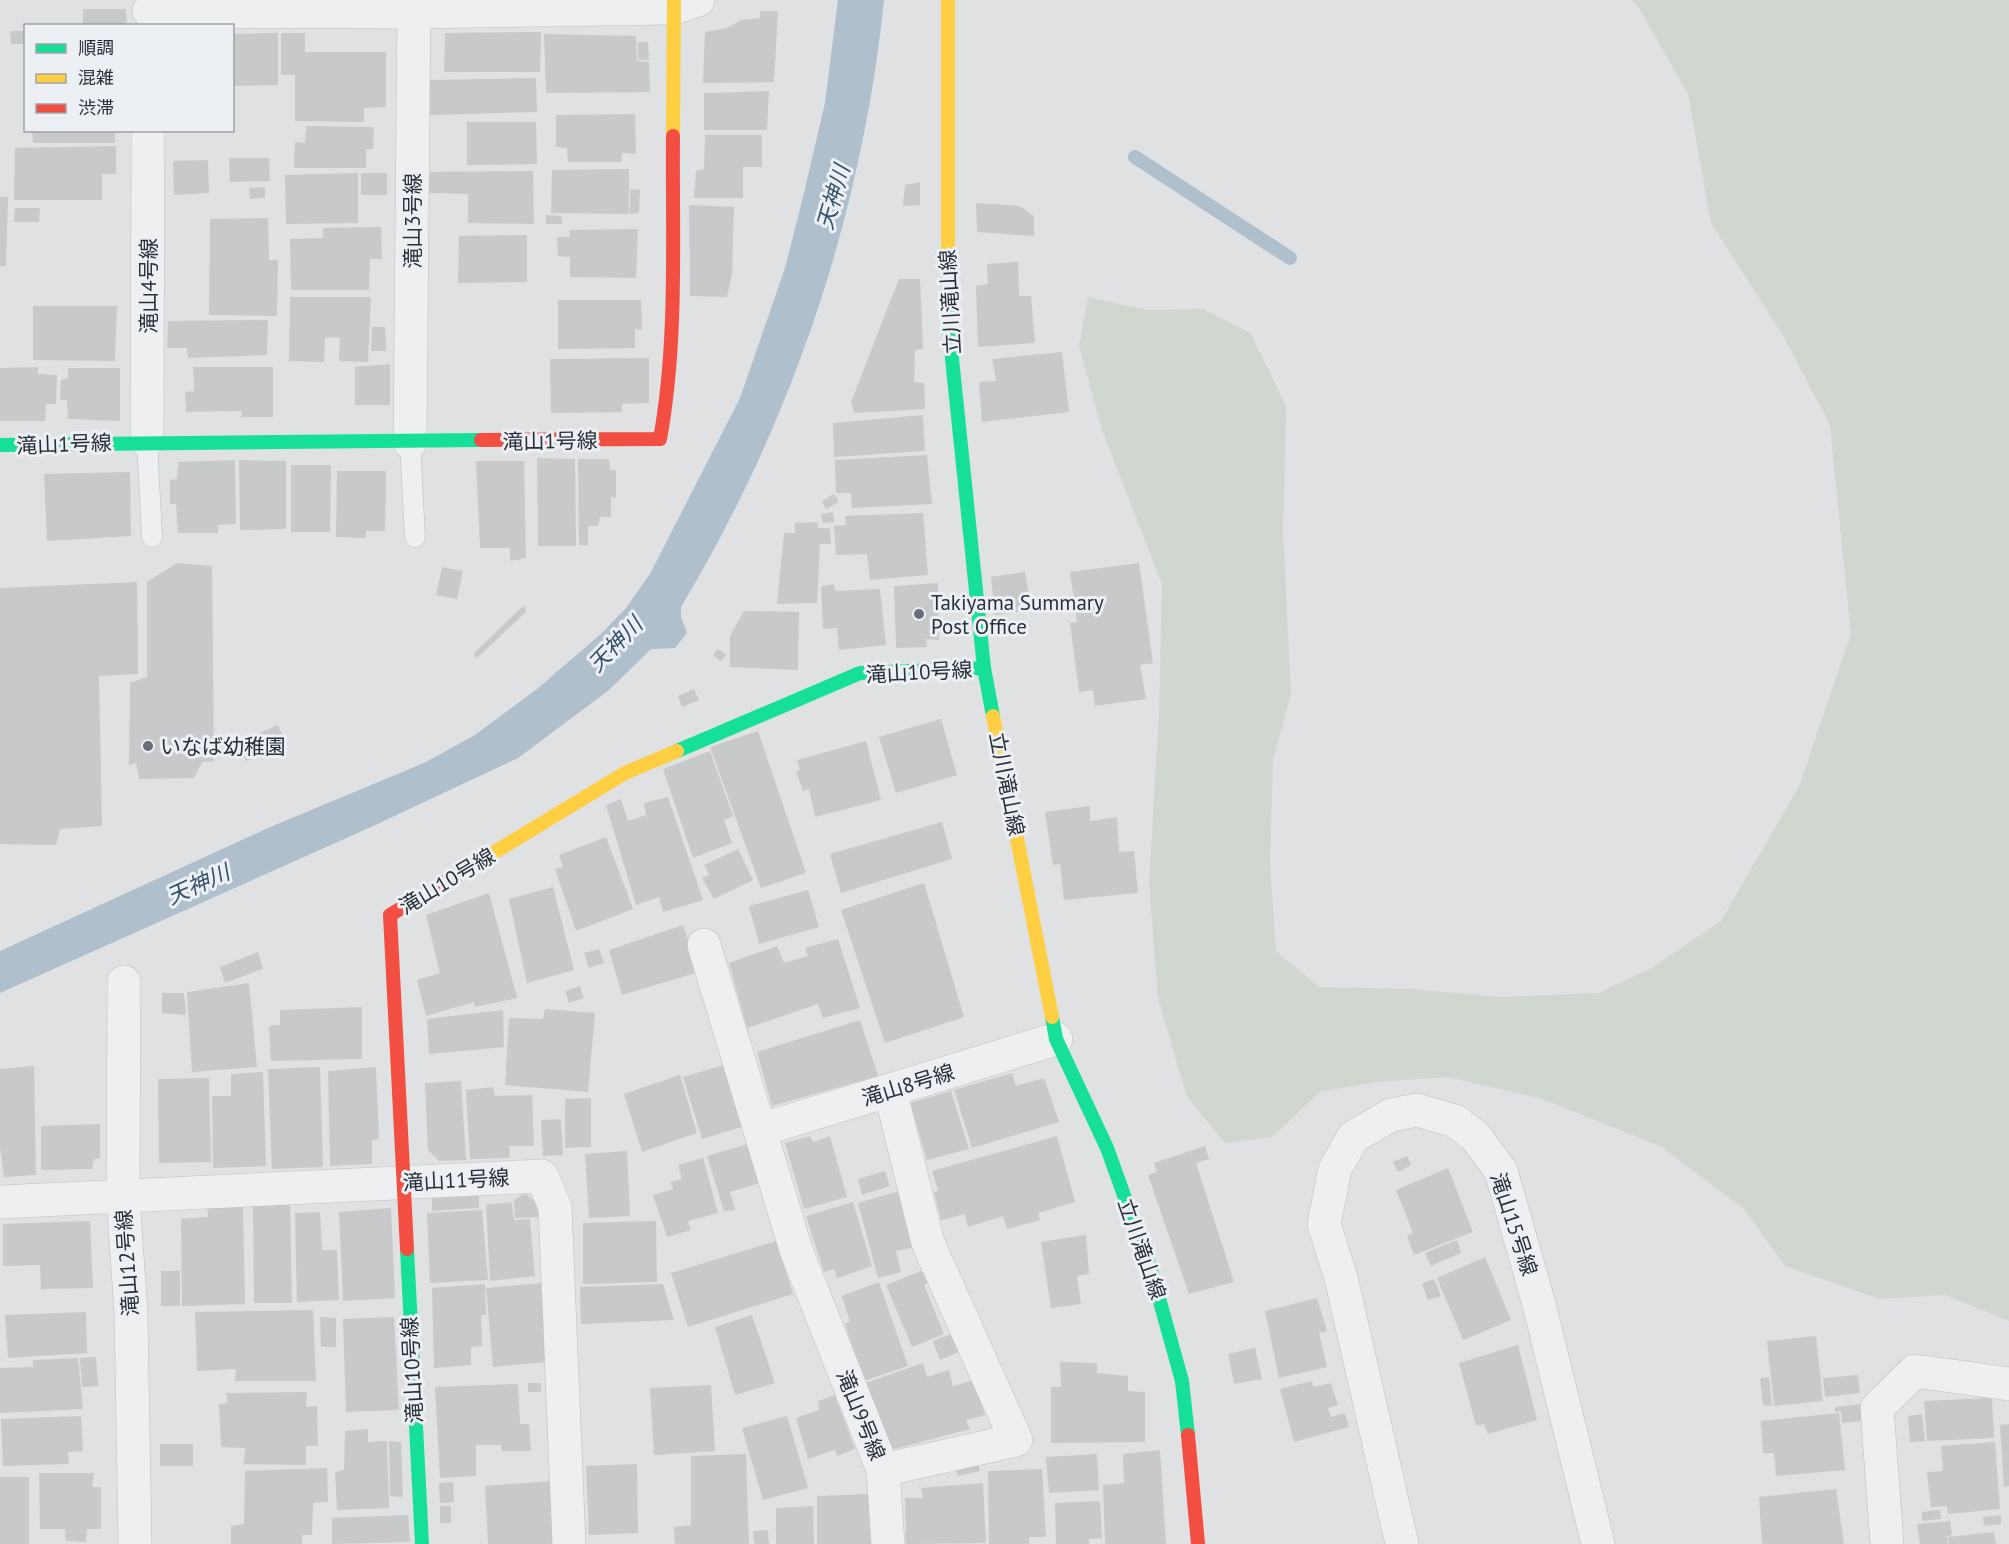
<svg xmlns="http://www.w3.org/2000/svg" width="2009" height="1544" font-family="'PT Sans','Noto Sans JP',sans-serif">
<rect width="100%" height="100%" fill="#dfe1e3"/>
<path fill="#d0d7cf" d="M1631 0H2009V1321L1945 1295 1880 1299 1785 1266 1744 1209 1660 1146 1542 1099 1448 1077 1377 1082 1320 1092 1272 1137 1225 1143 1187 1097 1158 998 1149 883 1159 712 1162 584 1102 430 1079 346 1088 297 1147 310 1204 309 1250 333 1286 406 1283 531 1291 694 1273 760 1270 862 1276 951 1319 987 1411 989 1501 997 1599 993 1655 966 1721 921 1799 786 1851 634 1830 425 1784 337 1711 223 1688 94 1639 8Z"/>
<path fill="#afbfcc" d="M838 0H884C862 215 792 422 681 607V617L687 633 675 648 651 649 609 690 518 758 371 827 0 993V951L268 828 424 763 475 735 537 689 602 633 626 608 650 574 740 398 785 268 803 197 825 103Z"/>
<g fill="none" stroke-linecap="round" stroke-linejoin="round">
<path stroke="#afbfcc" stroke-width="14" d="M1135 157 1290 258"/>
</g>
<path fill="#c7c9cb" d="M83 9H126L127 26H83Z
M760 11H778L774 82 703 83 705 32 727 28 742 20 760 18Z
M10 31H26V44H11Z
M541 32 540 72H444L445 33Z
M278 33V85L232 86V34Z
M281 33H305V52H386V107L364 108V122L295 121V75H281Z
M544 34 636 36 637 61 649 62 650 92 546 93Z
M638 42H648L649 60H638Z
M536 78 537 112 430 115 429 80Z
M769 91 767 130H704V93Z
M635 114 636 154 622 153 621 162H568L567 148 556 147V115Z
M467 122H536L537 164 467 165Z
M306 126 374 127 373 149H366V168H294L295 142 305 143Z
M32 130H115V143H33Z
M705 135H762V167H743V198H694L696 171 704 169Z
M116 146V174H102V200H14L15 148Z
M229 158H269L270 181 230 182Z
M208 160 209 193 174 195 173 161Z
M629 169V214L551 213 552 170Z
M533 171 534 224 468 223V194L428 193 430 172Z
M358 173V223L286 224 285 175Z
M361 173H387V195H361Z
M920 182V205L903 206 905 185Z
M265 187V198L250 199 249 188Z
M630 189 640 190 639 213 630 214Z
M0 197H8L6 266H0Z
M976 203 1020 206 1034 216V236L977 232Z
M689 205 734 207 732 274 727 297 690 296Z
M15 208H40L39 222H14Z
M546 215 561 216 562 224H546Z
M268 218 269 260H278L277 316 209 315 210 219Z
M381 227 382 259H370L369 290H291L290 239 323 238V228Z
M638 229 636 278 570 277V257L558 256 557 237H570L569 230Z
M527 235V282L458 283 459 236Z
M1018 262 1019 296H1031L1035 343 978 347 976 286 988 284 987 264Z
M899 279H920L923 349 915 350 914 382 924 383 925 409 854 413 851 402Z
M290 297H371L368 362 339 361 340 338 325 337 324 362 289 361Z
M558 300H641L642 330 635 329V348L558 349Z
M33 306H117L115 361 33 360Z
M268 320 267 355 188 358 187 348H167L168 321Z
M372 327H385L386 351H371Z
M1062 352 1069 412 982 422 979 382 996 381 992 359Z
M649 358V403L622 404V412L551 413 550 359Z
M390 364V405H355V367Z
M38 367V374L57 375 56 404H46L45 421H0V368Z
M193 367H273V417H241L242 411 186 412 185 392 194 391Z
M68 368H120V421L68 419 67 400H60L61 380 68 378Z
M923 415 925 451 834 457 833 423Z
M927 455 932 504 852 508 851 493H836L835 460Z
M537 458 575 459 576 546H538Z
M578 459H609L610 470H616V498L611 497V517H600L598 526H588V545H579Z
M235 460 236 524 218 525V533H178L176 504H170V480L177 479 178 462Z
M239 460 286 461V529L240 530Z
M476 461H524L526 558 510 561V548H480Z
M291 465H331L330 532H291Z
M337 471H386L385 531H366V538L336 537Z
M130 472 131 536 47 541 44 474Z
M834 494 839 502 826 509 822 501Z
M833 512 834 522 823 523 821 514Z
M923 513 928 575 870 580 867 554 836 555 834 526 846 525 845 516Z
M817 522 818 528H830L831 544H820L817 603 777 604 784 533H795V523Z
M177 563 212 566 214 761 202 762 194 778 139 779 136 763 129 765 130 683 147 677V582Z
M1139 563 1153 663 1140 665 1146 699 1095 706 1093 690 1079 692 1070 623 1077 622 1070 572Z
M442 567 463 571 457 599 436 595Z
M1025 572 1031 610 995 615 991 577Z
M137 582 138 674 99 676 102 826 60 829 56 845 0 844V588Z
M938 583 939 640 926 639 927 647 896 648 894 586Z
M834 584 835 591 880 589 886 645 839 650 837 628 823 629 821 586Z
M523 606 527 611 477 658 473 654Z
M744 611 799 612 798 670 730 667V636Z
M718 649 726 655 721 661 713 655Z
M694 689 699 700 682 707 678 696Z
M941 719 957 775 896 793 879 737Z
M278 725 286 744 246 761 238 742Z
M758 731 806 873 761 888 710 747Z
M866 741 881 800 815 817 809 789 803 791 796 771 800 770 797 760Z
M710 751 733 816 724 820 732 843 693 858 663 769Z
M668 797 703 900 663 912 659 897 636 905 606 805 621 799 628 821 646 815 644 803Z
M1090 806V821L1117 817 1119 852 1134 851 1138 893 1064 900 1060 864 1053 865 1045 812Z
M942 822 952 859 841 893 830 854Z
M606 837 633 909 576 931 555 869 563 867 559 855Z
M738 849 753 880 714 899 702 878 709 875 704 865Z
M924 883 964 1017 885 1043 841 910Z
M553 887 574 970 527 983 509 899Z
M808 890 819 927 759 944 749 906Z
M489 893 517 998 475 1007 474 1002 426 1016 417 980 440 973 426 915Z
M683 925 699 972 622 995 609 950Z
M838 939 860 1008 823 1018 818 1004 747 1028 729 963 777 946 784 963 808 956 805 948Z
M599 949 604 963 589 968 584 953Z
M258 952 263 969 225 983 220 967Z
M249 983 257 1067 192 1072 187 992Z
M580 986 584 998 569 1003 565 991Z
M162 993H184L186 1015 162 1013Z
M362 1007V1059L271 1061 269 1026 280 1025V1010Z
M545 1009 595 1013 588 1092 505 1085 509 1018 543 1019Z
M503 1010 504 1047 429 1054 427 1019Z
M860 1020 878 1076 772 1106 757 1052Z
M727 1064 745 1126 702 1139 683 1077Z
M34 1066 36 1175 4 1177 0 1147V1069Z
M320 1067 323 1167 272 1169 268 1069Z
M376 1067 379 1139 372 1140V1164L330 1166 328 1071Z
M263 1072 266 1166 213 1168 212 1096H231V1074Z
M1012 1073 1016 1086 1044 1078 1059 1122 972 1148 954 1090Z
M680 1075 697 1133 642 1152 624 1094Z
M209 1078 211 1162 159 1163 158 1079Z
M461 1081 466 1160 439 1161 428 1150 425 1083Z
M493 1087 495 1096 532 1095 534 1146H509L510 1158 470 1159 466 1090Z
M951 1091 969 1149 927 1160 910 1103Z
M591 1098V1147L565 1148V1099Z
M561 1119 563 1155 543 1156 541 1120Z
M100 1124V1159H94L92 1169 41 1170V1126Z
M810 1136 813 1142 830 1136 847 1197 804 1209 785 1143Z
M1057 1136 1075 1202 1038 1213 1040 1220 1007 1229 1003 1216 968 1227 965 1214 941 1220 934 1193 938 1190 932 1171Z
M748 1144 760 1183 730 1192 735 1210 724 1211 707 1156Z
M1205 1146 1209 1159 1196 1163 1234 1282 1189 1294 1148 1175 1157 1172 1154 1163Z
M627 1151 630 1216 589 1218 585 1154Z
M1407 1156 1411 1165 1398 1172 1393 1162Z
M703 1158 718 1213 688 1221 691 1230 667 1237 653 1195 673 1189 670 1182 682 1179 678 1165Z
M1448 1168 1473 1232 1414 1255 1407 1236 1413 1233 1396 1190Z
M885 1171 890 1186 862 1195 858 1179Z
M899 1191 916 1247 896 1251 901 1272 878 1278 858 1203Z
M525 1193 537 1203 538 1217 515 1218 514 1200Z
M479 1194V1208L432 1211V1195Z
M253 1202 290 1203 292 1303H254Z
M512 1202 514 1220 530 1219 535 1276 490 1281 486 1205Z
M853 1202 872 1266 837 1278 834 1269 824 1272 806 1216Z
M243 1205 245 1304 182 1306 181 1219 208 1217 207 1206Z
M391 1208 395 1298 343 1301 339 1212Z
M482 1210 488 1280 430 1283 427 1213Z
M320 1212 322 1250H337L339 1300 297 1302 295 1213Z
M90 1221 93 1288 41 1289 40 1265 3 1266V1224Z
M656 1221 657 1282 583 1284V1223Z
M1086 1235 1089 1274 1077 1276 1081 1304 1051 1308 1041 1242Z
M1457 1240 1461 1253 1431 1266 1425 1253Z
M776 1241 793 1294 688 1327 671 1273Z
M1485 1257 1511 1320 1463 1340 1437 1278Z
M924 1270 929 1282 924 1285 944 1334 912 1347 886 1285Z
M161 1271H180V1306H161Z
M1434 1279 1441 1296 1428 1300 1422 1284Z
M879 1282 908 1366 864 1381 845 1324 850 1322 842 1296Z
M541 1283 546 1362 493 1367 486 1288Z
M485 1284 486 1315H481L482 1346 471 1347V1365L434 1368 432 1288Z
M663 1284 674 1320 581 1324 580 1287Z
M1317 1298 1327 1331 1319 1333 1327 1367 1279 1378 1265 1311Z
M313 1310 316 1381H235L236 1369 197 1371 195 1312Z
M86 1312 87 1353 8 1358 5 1315Z
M752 1315 775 1383 735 1395 715 1327Z
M320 1317 336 1318V1347H321Z
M394 1317 399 1410 346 1412 343 1319Z
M954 1333 961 1351 940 1360 933 1341Z
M1816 1336 1823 1401 1774 1406 1767 1341Z
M1518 1345 1537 1420 1488 1434 1484 1424 1476 1426 1459 1363Z
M1255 1348 1262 1379 1234 1384 1228 1354Z
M96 1357 98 1386 82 1387 80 1358Z
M78 1358 83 1409 0 1413V1368L33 1367V1360Z
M1060 1362 1097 1363V1373L1128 1376V1391L1145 1392V1442L1051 1443V1387H1061Z
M923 1363 927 1377 949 1370 953 1386 974 1380 985 1415 966 1420 970 1429 891 1450 878 1410H874L865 1383Z
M1858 1375 1860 1393 1825 1397 1823 1378Z
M1769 1377 1772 1406 1763 1405 1760 1378Z
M1312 1381 1313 1387 1331 1383 1338 1405 1328 1408 1331 1417 1345 1413 1349 1427 1294 1442 1280 1389Z
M528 1383H541V1392H528Z
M518 1384 520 1424H529L531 1451H502L501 1445H476V1476L440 1478 435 1387Z
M711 1385 715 1451 654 1455 650 1388Z
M307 1392 306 1407 317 1406 318 1446H306V1465L244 1464 245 1448 221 1447 219 1404 228 1403 226 1393Z
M835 1395 855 1449 837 1456 835 1450 808 1459 796 1418 819 1410 818 1401Z
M1992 1398 1994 1438 1927 1441 1924 1401Z
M1862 1404 1864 1421 1842 1423 1841 1411 1835 1412V1407Z
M1839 1413 1845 1470 1776 1476 1774 1453H1763L1761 1421Z
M1922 1414 1925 1441 1910 1442 1908 1416Z
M81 1416 83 1451 68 1452 69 1464 3 1466 1 1419Z
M787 1416 808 1488 763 1500 742 1428Z
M2009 1424V1486L2004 1487 2000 1425Z
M368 1429V1442L387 1441 389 1508 337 1510 335 1472 344 1470 345 1431Z
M389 1441 401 1442 403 1497 390 1496Z
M1995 1442 2000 1509 1948 1514 1947 1506 1931 1507 1927 1472 1943 1471 1941 1446Z
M160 1444H193V1466H160Z
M1160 1450 1166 1544H1105L1103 1485 1124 1483 1123 1454Z
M746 1454 749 1544H675L674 1527 691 1525V1456Z
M1097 1454 1099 1490 1049 1493 1046 1457Z
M977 1459 980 1471 958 1476 955 1464Z
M637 1464 638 1533 589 1535 586 1466Z
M327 1468 328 1502 313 1503 312 1535H302V1544H231V1526L244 1524 245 1471Z
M1042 1469 1046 1537H1029V1544H989L988 1471Z
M39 1473H94L92 1487H101V1529H87L86 1542 66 1541 65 1529H40Z
M0 1477H29V1544H0Z
M551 1481 554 1544H488L485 1486Z
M453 1482 454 1502 440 1503 439 1483Z
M983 1483 986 1543 906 1544 905 1498H923L921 1488Z
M1836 1489 1844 1544H1762L1759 1497Z
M868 1494 871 1544H817V1496Z
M1100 1501 1102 1538 1089 1539V1544H1056L1055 1503Z
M440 1506H451V1523H440Z
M813 1506 814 1544H776V1508Z
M1940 1510 1941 1519 1922 1521V1512Z
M408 1515 410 1542 332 1544V1518Z
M2001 1515V1524L1984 1526 1983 1517Z
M1950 1521 1952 1535 1944 1537H1947L1948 1544H1920L1917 1524Z
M768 1530 769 1544H754L753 1531Z
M1994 1532 1996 1544H1949L1948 1537Z"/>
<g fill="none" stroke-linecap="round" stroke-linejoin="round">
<g stroke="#bdbfc1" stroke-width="21">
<path id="lane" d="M147 441 152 537
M410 443 415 537"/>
</g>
<g stroke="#bdbfc1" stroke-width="34">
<path id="street" d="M149 11 414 12 674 8 698 0
M147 441 148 130
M410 443 414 0
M704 945 796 1250 883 1470 1016 1440 928 1243 890 1090
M124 982 123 1198 131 1313 135 1544
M760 1130 1056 1039
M0 1202 542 1176 555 1207 569 1544
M883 1470 888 1544
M1402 1544 1341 1278 1324 1224 1335 1169 1353 1137 1391 1115 1417 1110 1455 1121 1475 1136 1501 1171 1539 1304 1598 1544
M1887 1544 1877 1408 1915 1371 2009 1384"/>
</g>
<use href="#lane" stroke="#eeeff0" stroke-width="20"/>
<use href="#street" stroke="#eeeff0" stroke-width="33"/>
<path stroke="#16e098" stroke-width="14" d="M948 263V320L984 668 993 716
M0 445 481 440
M677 751 860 673 984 668
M1052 1017 1056 1039 1107 1148 1152 1273 1182 1381 1188 1435
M407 1249 422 1544"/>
<path stroke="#ffcf43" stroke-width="14" d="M948 0V263
M673 136 674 0
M993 716 1052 1017
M475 864 625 773 677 751"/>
<path stroke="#f24e42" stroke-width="14" d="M481 440 660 439C678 340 672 236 673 136
M407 1249 390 915 475 864
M1188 1435 1198 1544"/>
</g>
<g fill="#686e75" stroke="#eceff3" stroke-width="2">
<circle cx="919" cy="614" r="6"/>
<circle cx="148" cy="746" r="6"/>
</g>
<g text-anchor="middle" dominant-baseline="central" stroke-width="6" stroke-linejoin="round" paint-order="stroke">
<g font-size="21" fill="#28303a" stroke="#eceff3">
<text transform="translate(412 221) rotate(-90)">滝山3号線</text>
<text transform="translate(148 286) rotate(-90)">滝山4号線</text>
<text transform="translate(950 302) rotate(-93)">立川滝山線</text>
<text transform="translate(550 441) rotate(-1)">滝山1号線</text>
<text transform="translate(64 444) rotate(-2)">滝山1号線</text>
<text transform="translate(919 672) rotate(-3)">滝山10号線</text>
<text transform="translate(1007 784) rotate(79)">立川滝山線</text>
<text transform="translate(447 881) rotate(-31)">滝山10号線</text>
<text transform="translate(908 1085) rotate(-17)">滝山8号線</text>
<text transform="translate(456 1180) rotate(-3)">滝山11号線</text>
<text transform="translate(1514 1224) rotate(72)">滝山15号線</text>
<text transform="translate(1142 1249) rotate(71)">立川滝山線</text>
<text transform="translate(127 1263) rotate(-94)">滝山12号線</text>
<text transform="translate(412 1370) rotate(-93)">滝山10号線</text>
<text transform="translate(861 1415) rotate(68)">滝山9号線</text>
</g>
<g font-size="21" fill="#28303a" stroke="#eceff3" text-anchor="start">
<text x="931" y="602">Takiyama Summary<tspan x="931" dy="24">Post Office</tspan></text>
<text x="160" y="746">いなば幼稚園</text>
</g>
<g font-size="22" font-style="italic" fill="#36516a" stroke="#eceff3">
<text transform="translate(833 197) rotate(-74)">天神川</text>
<text transform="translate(615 644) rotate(-46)">天神川</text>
<text transform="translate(198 884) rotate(-24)">天神川</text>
</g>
</g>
<rect x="24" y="24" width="210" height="108" fill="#eceff3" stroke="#9ea3a9" stroke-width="1.5"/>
<rect x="36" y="44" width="30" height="9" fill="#16e098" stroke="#9ea3a9" stroke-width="1.5"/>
<text x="78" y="54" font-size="18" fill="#28303a">順調</text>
<rect x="36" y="74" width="30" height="9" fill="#ffcf43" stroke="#9ea3a9" stroke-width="1.5"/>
<text x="78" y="84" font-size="18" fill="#28303a">混雑</text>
<rect x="36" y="104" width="30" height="9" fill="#f24e42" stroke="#9ea3a9" stroke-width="1.5"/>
<text x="78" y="114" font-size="18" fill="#28303a">渋滞</text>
</svg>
